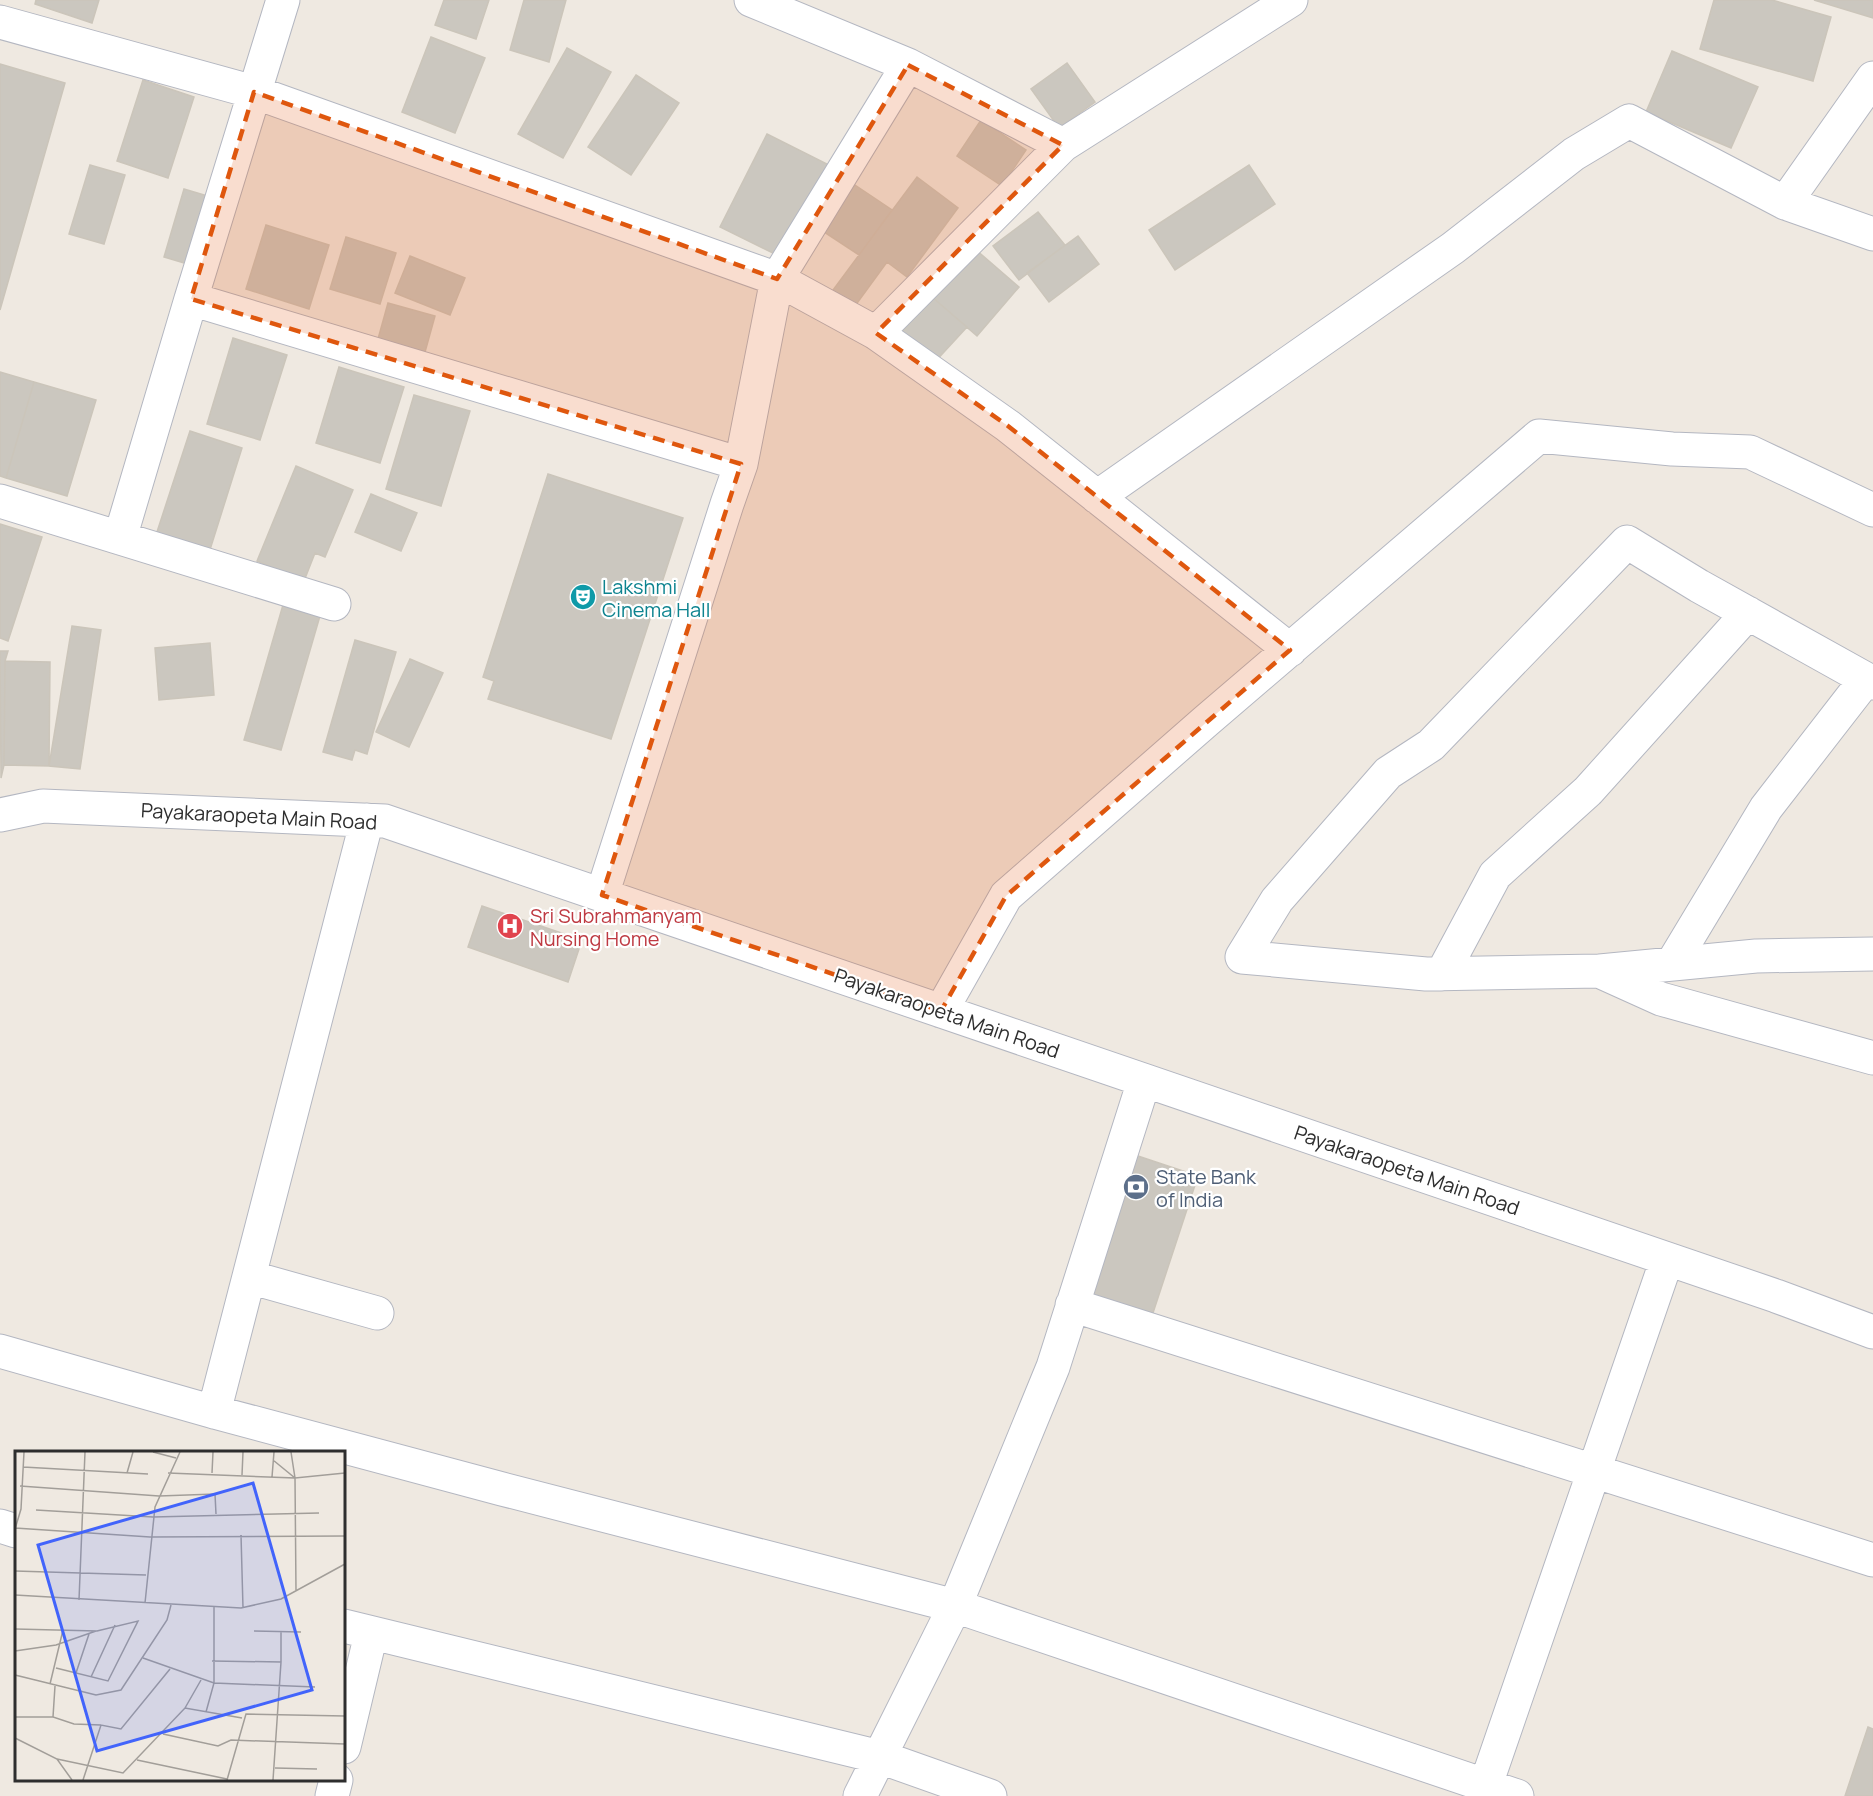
<svg xmlns="http://www.w3.org/2000/svg" width="1873" height="1796" font-family="Manrope,sans-serif">
<rect width="100%" height="100%" fill="#efe9e1"/>
<path fill="#cbc7bf" stroke="#cbc5ba" stroke-width="1.5" d="M36 0H99L92 23 35 4Z
M444 0H489L476 39 435 25Z
M524 0H566L549 62 510 50Z
M1714 0H1772L1831 17 1813 81 1700 49Z
M1814 0H1873V18Z
M431 37 485 58 455 133 402 112Z
M567 48 611 72 563 158 518 134Z
M1672 51 1758 87 1731 148 1646 112Z
M1067 63 1095 102 1059 128 1031 89Z
M0 64 65 83 0 310Z
M636 75 679 103 631 175 588 147Z
M143 80 194 97 168 178 117 161Z
M981 120 1026 150 1002 186 957 156Z
M767 134 829 165 783 258 720 227Z
M90 165 125 175 104 244 69 234Z
M1249 165 1275 204 1175 270 1149 230Z
M917 177 958 208 907 277 887 262 855 306 833 290Z
M849 181 892 210 859 255 818 228Z
M184 189 211 197 191 265 164 257Z
M1038 212 1065 245 1019 280 993 246Z
M266 225 329 245 309 309 246 289Z
M1078 236 1099 264 1049 302 1027 273Z
M346 237 396 253 380 304 330 289Z
M975 249 1019 287 977 336 932 297Z
M410 256 465 278 450 315 395 293Z
M932 297 967 327 933 364 899 335Z
M388 303 435 316 425 352 378 339Z
M233 338 287 355 260 440 207 424Z
M339 367 404 387 380 463 316 443Z
M0 372 34 382 6 478 0 476Z
M34 382 96 400 67 496 6 478Z
M414 395 470 411 441 506 386 489Z
M190 431 242 448 208 556 155 538Z
M296 466 353 490 325 557 315 553 304 581 257 561Z
M548 474 683 518 611 739 488 699 494 681 483 677Z
M371 494 417 513 401 551 355 532Z
M0 524 42 537 8 641 0 638Z
M285 598 322 609 281 750 244 740Z
M72 626 101 630 80 769 49 766Z
M355 640 396 652 367 754 355 750 352 760 323 752Z
M210 643 214 695 159 700 155 648Z
M0 651H8L5 661 4 765 1 778Z
M410 659 443 673 409 747 376 732Z
M5 661 50 662 49 766 4 765Z
M482 906 582 940 568 982 468 947Z
M1129 1153 1198 1176 1148 1328 1080 1306Z
M1868 1727 1873 1729V1796H1845Z"/>
<g fill="none" stroke-linecap="round" stroke-linejoin="round">
<g stroke="#b4b7c1" stroke-width="35">
<path id="minor" d="M283 0 191 299 741 464
M751 0 908 65 1063 145 1291 0
M0 22 254 92 777 279 876 333 1008 426 1290 650
M1785 203 1873 234
M876 333 1063 145
M1097 497 1453 248 1574 154 1629 121 1785 203 1873 78
M0 501 334 604
M120 538 191 299
M1873 683 1699 586 1627 542 1431 745 1388 773 1277 900 1242 957 1426 974 1599 971 1661 999 1873 1058
M0 815 43 806 385 821 1776 1296 1873 1332
M602 895 727 504 741 464 777 279 908 65
M1672 964 1766 808 1866 679
M1600 971 1756 956 1873 954
M1442 974 1495 875 1588 791 1748 613
M941 1011 1006 896 1206 721 1539 436 1672 449 1750 452 1873 510
M249 1277 377 1313
M1072 1305 1873 1560
M0 1351 214 1412 502 1489 955 1606 1517 1796
M214 1412 367 820
M0 1526 16 1531
M344 1626 880 1757 990 1796
M344 1747 371 1634
M332 1796 336 1780
M860 1796 955 1606 1053 1367 1144 1081
M1482 1796 1667 1259"/>
</g>
<use href="#minor" stroke="#fff" stroke-width="33"/>
</g>
<path fill="#df570e" fill-opacity="0.2" stroke="#df570e" stroke-width="4.5" stroke-dasharray="12 8" stroke-linejoin="round" d="M908 65 1063 145 876 333 1008 426 1290 650 1006 896 941 1011 602 895 741 464 191 299 254 92 777 279Z"/>
<defs>
<g id="theatre-disc" transform="scale(1.35)"><circle r="9.5" fill="#0f9aa8" stroke="#fff"/><path d="M-5-5.5Q0-4 5-5.5V0Q5 5 0 6Q-5 5-5 0ZM-3.3-2.5H-1v1.5H-3.3ZM1-2.5H3.3v1.5H1ZM-2.8 1Q0 5.5 2.8 1Z" fill="#fff"/></g>
<g id="hospital-disc" transform="scale(1.35)"><circle r="9.5" fill="#e0444e" stroke="#fff"/><path d="M-5-5h3v3.5h4V-5h3V5h-3V1.5h-4V5h-3Z" fill="#fff"/></g>
<g id="bank-disc" transform="scale(1.35)"><circle r="9.5" fill="#5c6f8a" stroke="#fff"/><path d="M-6-4H6V4H-6ZM0-2.3a2.3 2.3 0 1 0 0 4.6a2.3 2.3 0 1 0 0-4.6Z" fill="#fff"/></g>
</defs>
<g fill-rule="evenodd">
<use href="#theatre-disc" x="583" y="597"/>
<use href="#hospital-disc" x="510" y="926"/>
<use href="#bank-disc" x="1136" y="1187"/>
</g>
<g text-anchor="middle" dominant-baseline="central" stroke-width="4.5" stroke-linejoin="round" paint-order="stroke">
<g font-size="20" fill="#0d838f" stroke="#fff" text-anchor="start">
<text x="602" y="586">Lakshmi<tspan x="602" dy="23">Cinema Hall</tspan></text>
</g>
<g font-size="20" fill="#2e2e2e" stroke="#fff">
<text transform="translate(259 816) rotate(3)">Payakaraopeta Main Road</text>
<text transform="translate(947 1013) rotate(19)">Payakaraopeta Main Road</text>
<text transform="translate(1407 1170) rotate(19)">Payakaraopeta Main Road</text>
</g>
<g font-size="20" fill="#be3a42" stroke="#fff" text-anchor="start">
<text x="530" y="915">Sri Subrahmanyam<tspan x="530" dy="23">Nursing Home</tspan></text>
</g>
<g font-size="20" fill="#4e5e75" stroke="#fff" text-anchor="start">
<text x="1156" y="1176">State Bank<tspan x="1156" dy="23">of India</tspan></text>
</g>
</g>
<g transform="translate(15 1451)">
<rect width="330" height="330" fill="#efe9e1"/>
<path fill="none" stroke="#a29e99" stroke-width="1.5" d="M138 1 161 7M276 1 280 27M258 9 280 27 330 22M8 16 133 23M112 22 118 1M153 22 280 27 281 140M197 22 198 1M227 24 228 1M257 26 259 1M5 35 144 45 200 43 201 63M21 59 138 66 304 62M0 77 135 86 330 85M0 78 6 58 9 1M226 84 228 157M0 120 131 124M0 144 226 157 266 148 330 113M64 149 70 1M130 152 140 56 165 1M0 178 82 180 123 170 93 230 41 217M239 180 286 181M0 200 41 194 81 180M128 207 199 232 300 236M197 210 266 211 258 329M266 211V181M61 222 74 183M0 224 81 244 106 239 152 169 156 154M76 226 100 174M35 233 48 179M40 235 38 266 59 273 86 274M170 257 186 229M191 261 199 232V156M0 266H38M148 283 203 295 216 289 330 293M0 287 42 308 57 329M42 308 108 322 170 257 227 267M122 309 212 328M260 317 302 318M68 329 86 274 106 278 155 218M212 329 231 263 330 265"/>
<path fill="#4264fb" fill-opacity="0.15" stroke="#4264fb" stroke-width="3" d="M238 32 297 239 82 300 23 94Z"/>
<rect width="330" height="330" fill="none" stroke="#2e2e2e" stroke-width="3"/>
</g>
</svg>
